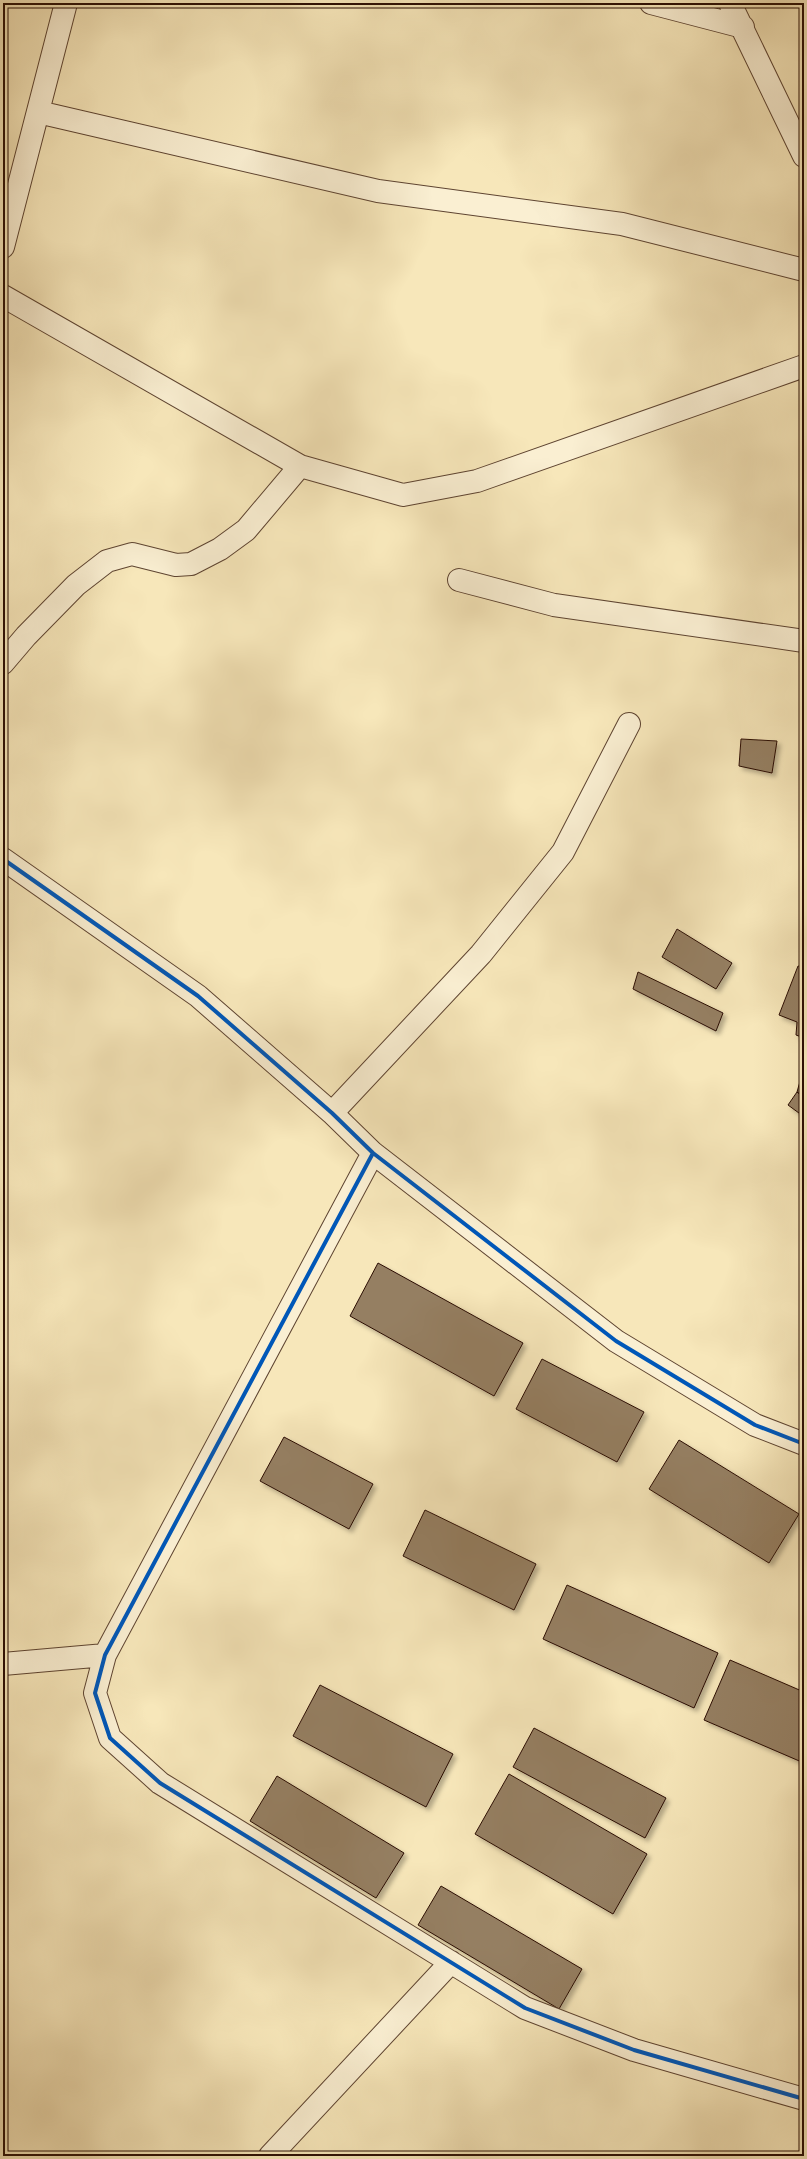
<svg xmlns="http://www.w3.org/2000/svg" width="807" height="2159" font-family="'Gentium Book Plus',serif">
<defs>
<filter id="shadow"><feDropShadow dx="3.5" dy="3.5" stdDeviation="2" flood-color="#0004"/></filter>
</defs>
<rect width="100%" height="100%" fill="#f7e7ba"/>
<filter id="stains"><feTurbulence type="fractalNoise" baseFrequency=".005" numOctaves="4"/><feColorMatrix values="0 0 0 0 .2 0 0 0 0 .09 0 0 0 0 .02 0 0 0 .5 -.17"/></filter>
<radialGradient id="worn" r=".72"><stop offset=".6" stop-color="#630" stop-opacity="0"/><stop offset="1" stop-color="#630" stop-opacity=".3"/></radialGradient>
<path fill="#957f62" stroke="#2b0e03" filter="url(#shadow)" d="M741 739 777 741 772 773 739 766Z
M677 929 732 963 716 989 662 957Z
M798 966 804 967V1038L796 1035 797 1022 779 1015Z
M638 972 723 1013 716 1031 633 989Z
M801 1078 804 1080V1097L797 1092Z
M797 1092 804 1097 803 1116 788 1105Z
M378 1263 523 1343 494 1396 350 1316Z
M542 1359 644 1412 617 1462 516 1409Z
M284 1437 373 1484 349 1529 260 1481Z
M679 1440 799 1514 769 1563 649 1489Z
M425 1510 536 1564 514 1610 403 1556Z
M567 1585 718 1653 694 1708 543 1639Z
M730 1660 804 1692V1763L704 1720Z
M320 1685 453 1754 426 1807 293 1736Z
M534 1728 666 1798 645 1838 513 1767Z
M509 1774 647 1854 613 1914 475 1834Z
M277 1776 404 1853 376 1898 250 1821Z
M441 1886 582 1969 559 2009 418 1925Z"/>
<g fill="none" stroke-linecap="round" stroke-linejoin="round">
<g stroke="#5e4431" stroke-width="24">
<path id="minor" d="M651 3 743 27
M730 3 804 156
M38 112 378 191 622 224 804 270
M3 247 66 3
M3 296 300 466 403 495 477 481 804 366
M459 580 554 605 804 641
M3 663 26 636 76 585 107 561 132 554 176 565 191 564 220 549 246 530 300 466
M3 859 198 996 332 1113 373 1153 616 1341 755 1425 804 1444
M332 1113 481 954 563 852 629 724
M373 1153 105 1655 95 1693 110 1738 160 1783 525 2008 634 2050 804 2099
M3 1664 105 1655
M270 2156 451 1962"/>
</g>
<use href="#minor" stroke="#faefd2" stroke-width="22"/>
<g stroke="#faefd2" stroke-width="6">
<path id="cycleway" d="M3 859 198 996 332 1113 373 1153 616 1341 755 1425 804 1444
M373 1153 105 1655 95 1693 110 1738 160 1783 525 2008 634 2050 804 2099"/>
</g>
<use href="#cycleway" stroke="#0057b8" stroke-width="4"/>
</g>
<rect width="807" height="2159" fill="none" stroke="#f7e7ba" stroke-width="16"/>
<rect x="4" y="4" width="799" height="2151" fill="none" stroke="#2b0e03" stroke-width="2"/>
<rect x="8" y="8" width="791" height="2143" fill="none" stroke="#2b0e03"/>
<rect width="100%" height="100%" filter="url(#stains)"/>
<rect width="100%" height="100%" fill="url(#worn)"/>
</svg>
